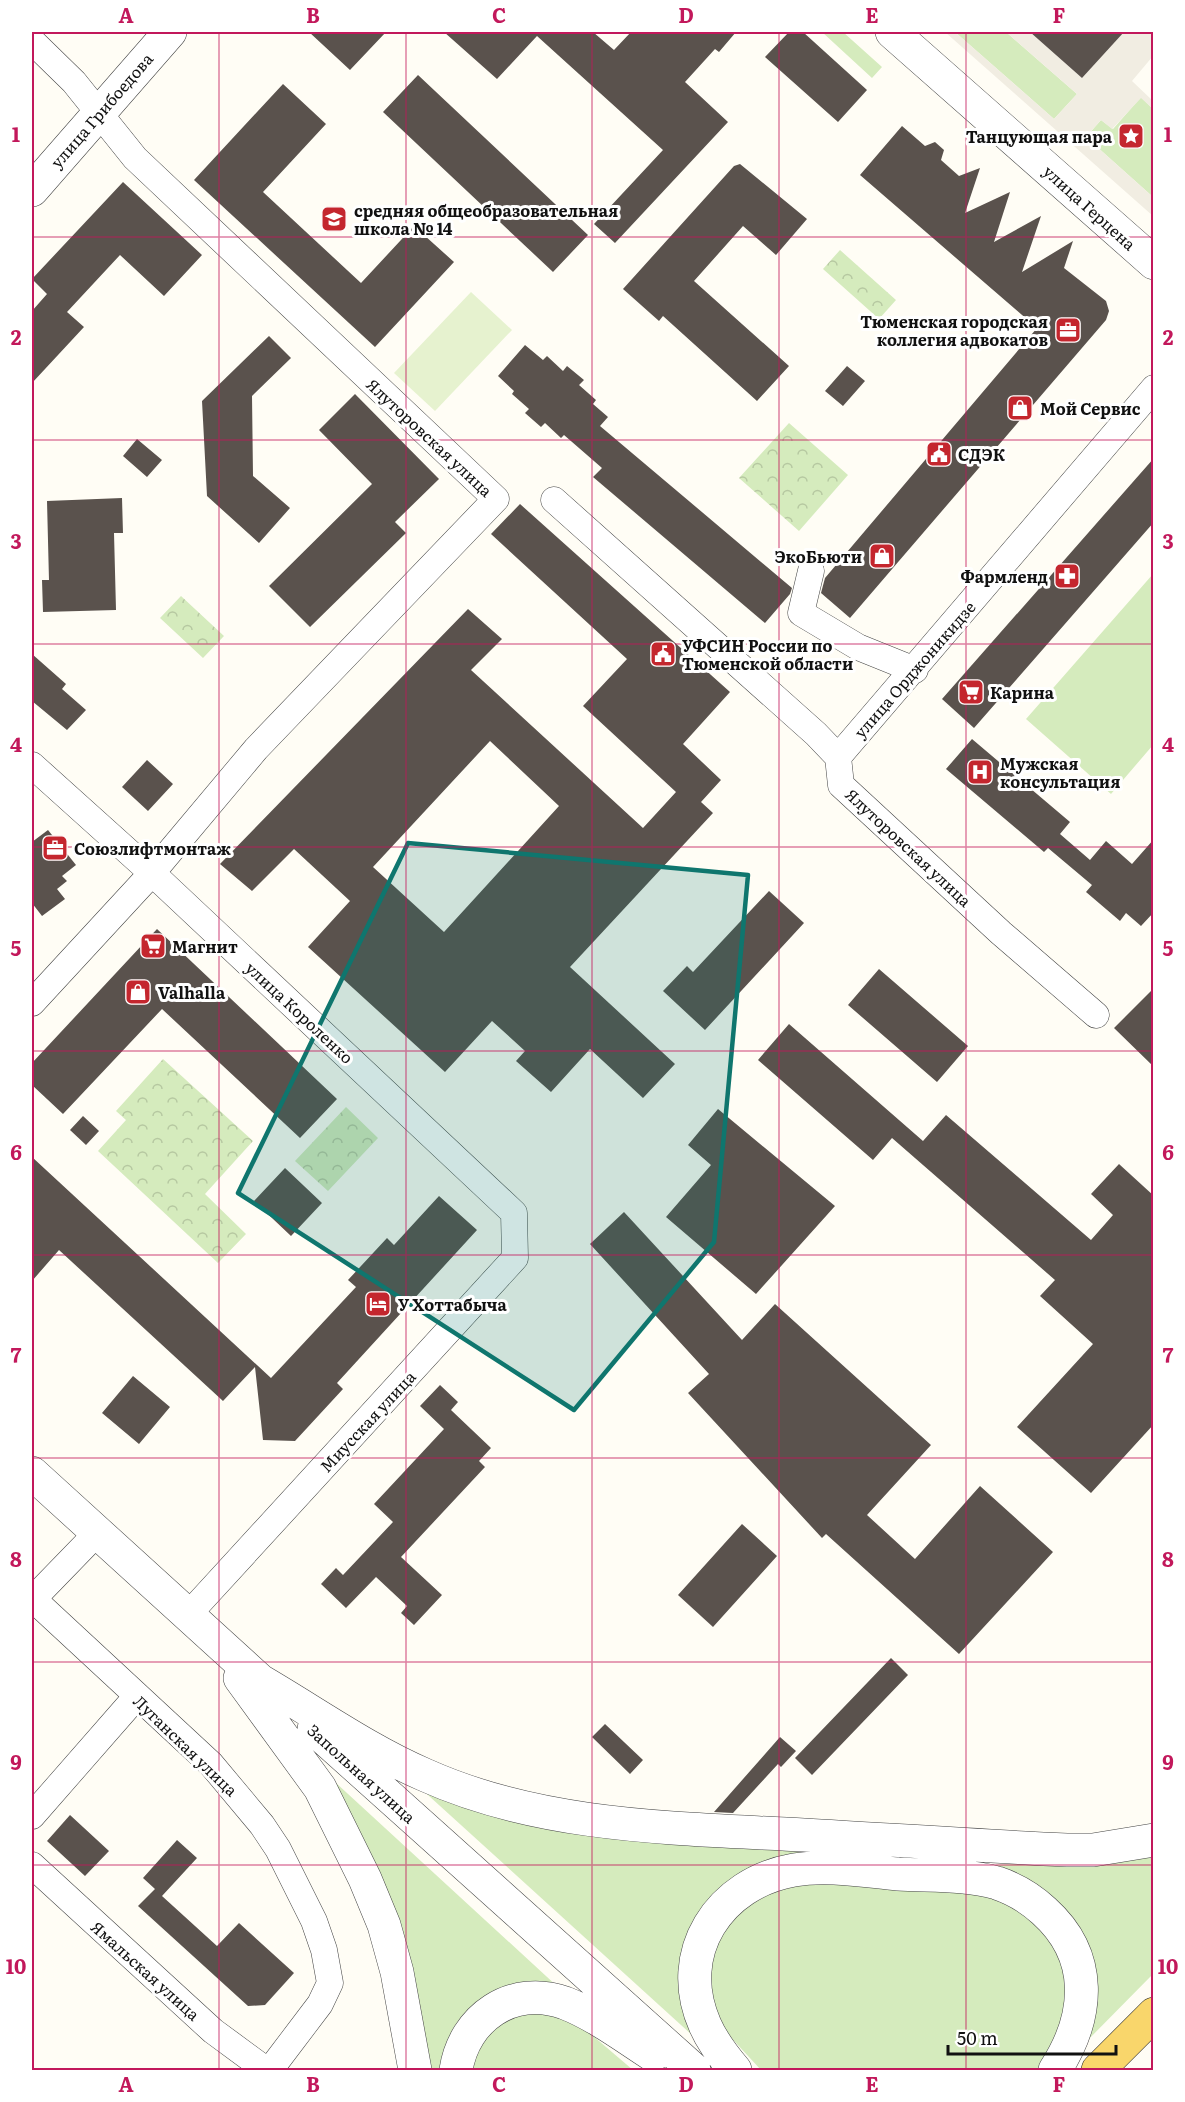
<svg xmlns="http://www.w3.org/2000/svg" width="1185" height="2102" font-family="Literata,serif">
<defs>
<pattern id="park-crowns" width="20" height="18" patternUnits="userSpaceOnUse" patternTransform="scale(1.5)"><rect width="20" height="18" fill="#d5ebbd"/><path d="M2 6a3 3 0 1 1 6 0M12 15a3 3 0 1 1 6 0" fill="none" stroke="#b6c8a1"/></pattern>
</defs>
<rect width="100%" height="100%" fill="#fffdf5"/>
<path fill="#d5ebbd" d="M822 32H843L882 67 872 78Z
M955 32H1006L1077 94 1054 119Z
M1141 97 1153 109V197L1086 137 1101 120 1113 129Z
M1153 574V745L1111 794 1026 719Z
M335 1782 559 1988C520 1994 468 1991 451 2034 447 2046 445 2059 442 2070H429Z
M418 1786 770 1845 811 1854 773 1859 745 1870 732 1878 710 1898 692 2035Z
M1153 1855V1974L1081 2047 1096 1988 980 1866Z
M812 1881 990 1894 1046 1929 1066 1970V2018L1040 2070H761L724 2030 712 2005 711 1966 719 1937 752 1899Z
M544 2011 579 2024 633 2070H469L476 2045 507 2017Z"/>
<path fill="url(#park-crowns)" d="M840 250 896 300 879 319 823 269Z
M789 423 848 475 799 531 739 478Z
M181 596 224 636 203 658 160 618Z
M163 1059 253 1141 205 1194 246 1234 218 1263 98 1151 126 1120 116 1111Z
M346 1107 378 1138 328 1191 295 1161Z"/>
<path fill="#e6f2cf" d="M471 292 512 330 435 411 394 373Z"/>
<path fill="#f1ede2" d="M945 32H955L1054 119 1077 94 1006 32H1030L1082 78 1124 32H1153V56L1132 81 1153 101V109L1141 98 1112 129 1101 120 1086 137 1153 197V216Z"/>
<path fill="#5a524d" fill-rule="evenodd" d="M309 32H386L350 70Z
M444 32H593L614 50 631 32H736L719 52 715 49 685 82 728 122 615 243 594 224 663 150 537 36 497 79Z
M789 32H803L867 90 838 122 765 57Z
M1030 32H1124L1082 78Z
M418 75 588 235 553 272 383 112Z
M283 84 326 124 263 192 361 283 414 226 454 262 375 347 194 180Z
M902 126 925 146 935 142 944 150 941 160 959 176 980 168 965 213 1010 192 994 242 1041 216 1022 272 1073 241 1064 268 1106 301 1109 311 1106 320 850 618 821 593 825 578 1037 328 860 175Z
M740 164 807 219 776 255 743 226 694 281 789 366 757 401 663 316 659 321 623 289 734 166Z
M123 182 202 255 164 296 120 255 67 312 84 327 32 383V311L47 294 32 279Z
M269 336 291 358 252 396 253 476 290 508 259 543 207 496 202 401Z
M525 345 543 360 547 356 563 371 567 366 584 380 579 385 596 400 593 404 608 417 600 426 792 588 790 594 765 623 593 477 602 468 564 435 561 438 545 423 541 427 525 413 529 409 512 394 514 391 498 376Z
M847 366 865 381 843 406 825 391Z
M355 394 439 479 395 522 406 533 310 627 269 586 372 484 319 430Z
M137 439 162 460 147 477 123 456Z
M1154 458V522L974 728 942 699Z
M122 498 123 533H114L116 610 43 612 42 580H49L47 501Z
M520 504 730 692 683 744 721 780 701 802 713 813 570 967 675 1064 643 1098 590 1049 551 1092 516 1061 525 1051 492 1021 445 1072 308 947 350 901 294 849 252 891 220 864 468 609 502 639 471 670 643 828 676 792 583 706 627 659 491 534ZM490 741 559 806 444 932 373 867Z
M32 654 66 684 62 689 86 710 67 730 32 701Z
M972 739 1070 822 1060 834 1090 860 1106 841 1132 864 1154 839V912L1141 926 1126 913 1120 921 1086 892 1092 885 1048 848 1044 852 946 769Z
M147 760 173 784 148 811 122 787Z
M48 830 76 865 62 876 67 881 57 889 65 899 42 916 32 903V842Z
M769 891 804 923 705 1030 663 991 687 966 693 972Z
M157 929 337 1099 300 1138 162 1009 63 1114 32 1085V1063Z
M879 969 968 1046 937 1082 848 1005Z
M1154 988V1067L1114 1028Z
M789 1024 923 1141 946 1115 1091 1240 1113 1215 1091 1194 1119 1164 1154 1196V1424L1091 1493 1017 1427 1093 1344 1040 1296 1055 1280 892 1138 873 1160 758 1060Z
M718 1109 835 1206 756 1294 666 1217 711 1165 688 1145Z
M83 1116 99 1131 86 1145 70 1130Z
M32 1157 271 1378 356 1287 348 1280 387 1238 394 1245 439 1196 477 1230 337 1383 343 1389 295 1441 263 1440 255 1367 223 1401 59 1250 32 1281Z
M285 1168 322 1203 291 1236 254 1201Z
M624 1212 742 1340 775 1304 931 1445 867 1515 915 1559 980 1486 1053 1552 959 1654 826 1534 822 1538 688 1393 709 1374 590 1244Z
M133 1376 170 1407 139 1444 102 1413Z
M440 1385 458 1402 451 1410 491 1448 479 1461 485 1467 401 1557 442 1595 414 1625 401 1613 407 1606 376 1577 346 1608 321 1584 336 1568 343 1575 393 1522 374 1504 444 1429 420 1406Z
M742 1524 777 1556 713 1627 678 1595Z
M891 1658 908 1675 812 1775 795 1758Z
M605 1724 643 1760 630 1774 592 1737Z
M780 1737 796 1751 781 1767 778 1764 733 1813 714 1812Z
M70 1815 109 1851 85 1876 47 1841Z
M177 1840 197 1858 162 1896 217 1946 239 1923 294 1973 265 2005 248 2006 138 1906 155 1889 143 1878Z"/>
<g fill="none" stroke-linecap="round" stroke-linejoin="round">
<g stroke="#444" stroke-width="27">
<path id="minor" d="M32 41 74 82 135 158 496 499 256 749 152 873 32 1003
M554 500 816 734 838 757 841 785 1001 933 1096 1015
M811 571 801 613 858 647 915 670
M838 757 1154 388
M32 765 152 873 514 1213 515 1258 187 1616
M33 1599 211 1764 262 1825 278 1849 314 1921 324 1950 330 1983 320 2004 270 2070
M32 1600 97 1533
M32 1816 137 1696
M32 1865 213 2031 266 2070"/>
</g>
<g stroke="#444" stroke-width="34">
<path id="tertiary" d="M892 32 1154 263
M32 190 170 32
M32 1473 276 1695
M240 1678 320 1788 365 1879 384 1925 397 1972 415 2070
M259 1680C314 1712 367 1750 425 1775 543 1828 677 1828 804 1835 892 1840 980 1846 1067 1850H1093L1154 1840
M314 1729 694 2070
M456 2070C464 2018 512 1984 565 2003 596 2015 625 2037 653 2055
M735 2070C724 2057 712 2041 705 2025 673 1953 719 1883 794 1870 827 1864 865 1871 898 1874 930 1876 966 1874 997 1883 1015 1889 1030 1898 1044 1911 1094 1956 1090 2016 1055 2070"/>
</g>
<g stroke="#222" stroke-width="34">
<path id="primary" d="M1098 2070 1154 2014"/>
</g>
<use href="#minor" stroke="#fff" stroke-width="26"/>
<use href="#tertiary" stroke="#fff" stroke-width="33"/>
<use href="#primary" stroke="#f9d66b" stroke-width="33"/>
</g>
<path fill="#0f766e" fill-opacity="0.2" stroke="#0f766e" stroke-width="4.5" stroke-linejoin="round" d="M408 843 748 875 714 1242 574 1410 238 1193Z"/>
<path fill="none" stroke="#c2185b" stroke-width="1.5" stroke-opacity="0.55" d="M219 32V2070M406 32V2070M592 32V2070M779 32V2070M966 32V2070M32 237H1154M32 440H1154M32 644H1154M32 847H1154M32 1051H1154M32 1255H1154M32 1458H1154M32 1662H1154M32 1865H1154"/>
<defs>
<g id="sight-square" transform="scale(1.35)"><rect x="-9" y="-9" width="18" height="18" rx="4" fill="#c4262e" stroke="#fff"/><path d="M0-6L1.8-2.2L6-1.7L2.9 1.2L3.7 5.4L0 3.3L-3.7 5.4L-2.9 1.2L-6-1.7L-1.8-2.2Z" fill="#fff"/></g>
<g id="school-square" transform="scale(1.35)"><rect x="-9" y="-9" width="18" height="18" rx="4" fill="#c4262e" stroke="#fff"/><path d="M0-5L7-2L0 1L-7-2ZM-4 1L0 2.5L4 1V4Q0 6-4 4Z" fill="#fff"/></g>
<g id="office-square" transform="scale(1.35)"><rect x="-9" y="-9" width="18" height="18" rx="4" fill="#c4262e" stroke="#fff"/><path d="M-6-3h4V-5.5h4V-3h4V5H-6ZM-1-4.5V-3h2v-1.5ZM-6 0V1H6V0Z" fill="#fff"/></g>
<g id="shop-square" transform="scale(1.35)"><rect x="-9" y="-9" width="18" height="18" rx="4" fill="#c4262e" stroke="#fff"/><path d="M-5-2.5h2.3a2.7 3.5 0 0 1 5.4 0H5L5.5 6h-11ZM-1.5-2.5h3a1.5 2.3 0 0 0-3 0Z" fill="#fff"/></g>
<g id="civic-square" transform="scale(1.35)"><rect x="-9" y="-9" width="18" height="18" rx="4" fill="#c4262e" stroke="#fff"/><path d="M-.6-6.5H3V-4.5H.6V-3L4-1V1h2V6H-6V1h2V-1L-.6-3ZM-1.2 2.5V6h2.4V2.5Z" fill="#fff"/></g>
<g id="pharmacy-square" transform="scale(1.35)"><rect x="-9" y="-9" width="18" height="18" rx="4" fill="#c4262e" stroke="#fff"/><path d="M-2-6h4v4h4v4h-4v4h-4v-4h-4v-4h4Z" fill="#fff"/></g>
<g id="supermarket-square" transform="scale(1.35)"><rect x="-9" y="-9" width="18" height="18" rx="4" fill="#c4262e" stroke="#fff"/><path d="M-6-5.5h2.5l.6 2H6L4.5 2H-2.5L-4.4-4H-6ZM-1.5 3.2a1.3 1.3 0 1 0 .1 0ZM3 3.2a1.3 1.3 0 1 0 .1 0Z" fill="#fff"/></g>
<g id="hospital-square" transform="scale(1.35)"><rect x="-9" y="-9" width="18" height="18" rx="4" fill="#c4262e" stroke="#fff"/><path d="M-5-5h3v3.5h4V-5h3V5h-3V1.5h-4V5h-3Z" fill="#fff"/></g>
<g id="hotel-square" transform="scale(1.35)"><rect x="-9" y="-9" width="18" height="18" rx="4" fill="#c4262e" stroke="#fff"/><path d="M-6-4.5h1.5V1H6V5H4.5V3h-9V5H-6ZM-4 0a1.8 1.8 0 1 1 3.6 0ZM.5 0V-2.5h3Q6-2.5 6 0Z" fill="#fff"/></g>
</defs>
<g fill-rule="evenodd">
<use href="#sight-square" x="1131" y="136"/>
<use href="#school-square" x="334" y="219"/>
<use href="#office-square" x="1068" y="330"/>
<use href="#shop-square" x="1020" y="408"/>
<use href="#civic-square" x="939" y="454"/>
<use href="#shop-square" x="882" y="556"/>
<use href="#pharmacy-square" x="1067" y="576"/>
<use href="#civic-square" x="663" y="654"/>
<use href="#supermarket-square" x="971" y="692"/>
<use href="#hospital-square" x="980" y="772"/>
<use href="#office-square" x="55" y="848"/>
<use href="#supermarket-square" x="153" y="946"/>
<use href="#shop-square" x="138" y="992"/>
<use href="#hotel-square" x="378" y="1304"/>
</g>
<g text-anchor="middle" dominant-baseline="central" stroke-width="6" stroke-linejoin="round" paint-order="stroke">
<g font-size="16" fill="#111" stroke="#fff">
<text transform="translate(101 110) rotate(-49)">улица Грибоедова</text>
<text transform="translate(1090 207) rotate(42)">улица Герцена</text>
<text transform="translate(430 437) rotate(43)">Ялуторовская улица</text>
<text transform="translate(914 669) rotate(-49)">улица Орджоникидзе</text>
<text transform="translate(909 847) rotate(43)">Ялуторовская улица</text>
<text transform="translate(300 1012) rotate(43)">улица Короленко</text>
<text transform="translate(367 1421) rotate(-47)">Миусская улица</text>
<text transform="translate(186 1745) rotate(44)">Луганская улица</text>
<text transform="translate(362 1773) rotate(42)">Запольная улица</text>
<text transform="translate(146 1970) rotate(42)">Ямальская улица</text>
</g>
<g font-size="16" font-weight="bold" fill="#111" stroke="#fff" text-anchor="start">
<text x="1112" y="136" text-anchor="end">Танцующая пара</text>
<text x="354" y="210">средняя общеобразовательная<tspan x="354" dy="18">школа № 14</tspan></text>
<text x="1048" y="321" text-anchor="end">Тюменская городская<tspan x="1048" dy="18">коллегия адвокатов</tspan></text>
<text x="1040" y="408">Мой Сервис</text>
<text x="958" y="454">СДЭК</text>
<text x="862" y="556" text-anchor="end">ЭкоБьюти</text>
<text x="1048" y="576" text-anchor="end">Фармленд</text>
<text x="682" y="645">УФСИН России по<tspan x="682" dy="18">Тюменской области</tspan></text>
<text x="990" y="692">Карина</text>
<text x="1000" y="763">Мужская<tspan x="1000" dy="18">консультация</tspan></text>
<text x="74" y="848">Союзлифтмонтаж</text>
<text x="172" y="946">Магнит</text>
<text x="158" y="992">Valhalla</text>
<text x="398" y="1304">У Хоттабыча</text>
</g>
</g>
<rect width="1185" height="2102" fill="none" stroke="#ffffff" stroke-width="66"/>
<path d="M948 2045v9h168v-9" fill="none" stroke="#111111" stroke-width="3"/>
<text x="957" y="2045" font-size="18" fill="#111111" stroke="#ffffff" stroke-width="4.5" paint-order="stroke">50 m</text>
<rect x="33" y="33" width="1119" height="2036" fill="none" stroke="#c2185b" stroke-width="2"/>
<g font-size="20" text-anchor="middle" font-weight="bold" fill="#c2185b">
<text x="126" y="23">A</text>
<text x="313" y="23">B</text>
<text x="499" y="23">C</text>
<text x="686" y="23">D</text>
<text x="872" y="23">E</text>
<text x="1059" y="23">F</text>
<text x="16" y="142">1</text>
<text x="1168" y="142">1</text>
<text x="16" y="345">2</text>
<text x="1168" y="345">2</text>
<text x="16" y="549">3</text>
<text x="1168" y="549">3</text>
<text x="16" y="752">4</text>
<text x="1168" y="752">4</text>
<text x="16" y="956">5</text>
<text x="1168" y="956">5</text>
<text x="16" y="1160">6</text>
<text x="1168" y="1160">6</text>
<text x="16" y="1363">7</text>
<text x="1168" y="1363">7</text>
<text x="16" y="1567">8</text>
<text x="1168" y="1567">8</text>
<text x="16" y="1770">9</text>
<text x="1168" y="1770">9</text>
<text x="16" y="1974">10</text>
<text x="1168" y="1974">10</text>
<text x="126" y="2092">A</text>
<text x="313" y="2092">B</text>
<text x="499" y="2092">C</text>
<text x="686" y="2092">D</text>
<text x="872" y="2092">E</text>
<text x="1059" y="2092">F</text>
</g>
</svg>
